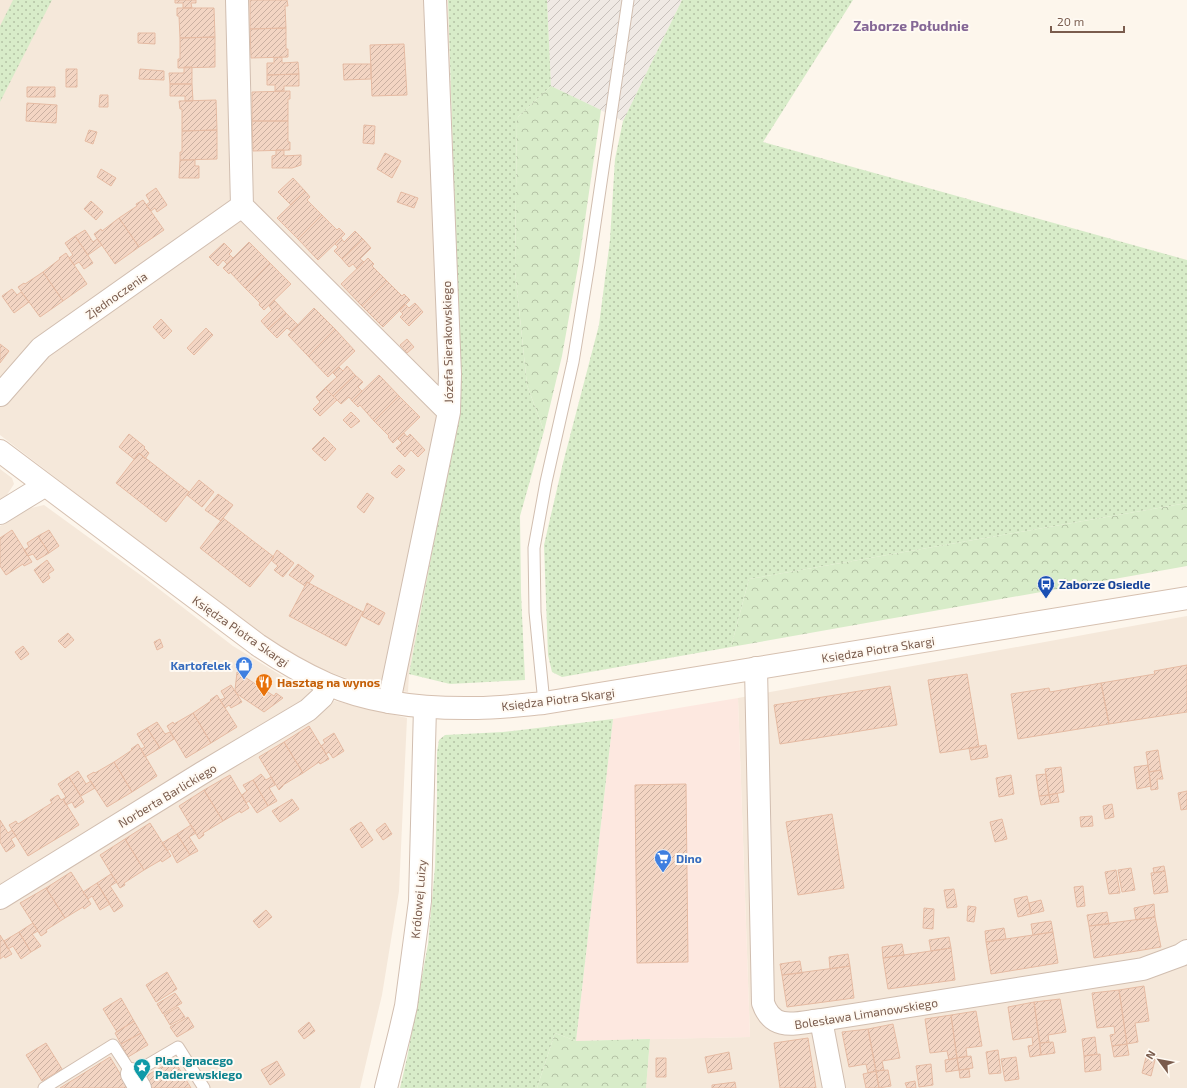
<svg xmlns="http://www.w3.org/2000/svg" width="1187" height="1088" font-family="'Exo 2',sans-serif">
<defs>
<pattern id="industrial-furrows" width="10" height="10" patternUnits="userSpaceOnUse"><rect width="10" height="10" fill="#efe9e4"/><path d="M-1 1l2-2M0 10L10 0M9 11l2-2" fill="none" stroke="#c7c0bb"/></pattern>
<pattern id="grass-dots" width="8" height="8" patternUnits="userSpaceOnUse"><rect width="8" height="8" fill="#d8ecc9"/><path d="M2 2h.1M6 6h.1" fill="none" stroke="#b4c2a5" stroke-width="1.8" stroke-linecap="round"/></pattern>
<pattern id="forest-crowns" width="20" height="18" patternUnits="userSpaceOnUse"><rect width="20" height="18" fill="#d8ecc9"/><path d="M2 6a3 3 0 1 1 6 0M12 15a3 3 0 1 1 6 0" fill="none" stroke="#b4c2a5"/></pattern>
<pattern id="building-hatch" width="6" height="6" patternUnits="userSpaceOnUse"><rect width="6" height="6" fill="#f3d5c3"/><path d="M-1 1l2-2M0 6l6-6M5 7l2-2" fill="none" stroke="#cab0a1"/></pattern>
</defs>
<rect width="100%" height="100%" fill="#fdf6ec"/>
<path fill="#f5e8da" d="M0 0H448L461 399 409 674 408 692 368 686 313 666 275 643 236 616 0 435Z
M0 469 12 478 14 484 3 501 0 503Z
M44 505 146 579 233 646 282 676 335 701 407 718 399 891 382 995 360 1088H0V526L31 508Z
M1187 616V1088H646L650 1039 750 1037 738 698Z"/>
<path fill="#fde8e0" d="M738 698 750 1037 576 1041 613 719Z"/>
<path fill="url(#industrial-furrows)" d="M547 0H682L623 121 551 86Z"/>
<path fill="url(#grass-dots)" d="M13 0H52L0 102V26Z
M448 0H547L551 86 517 118 515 270 527 385 544 431 520 516 521 593 525 680 450 684 409 674 461 399Z
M682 0H853L763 142 1187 260V503L749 579 731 647 562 677 552 672 548 655 544 545 563 463 599 325 610 240 615 159 623 121Z
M613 719 576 1041 555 1033 537 1088H400L407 1058 428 944 435 867 437 797V753L439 740 445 735 503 732Z"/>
<path fill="url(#forest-crowns)" d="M551 86 601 110 579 261 562 356 544 431 527 385 515 270 517 118Z
M1187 503V566L731 647 749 579Z
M555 1033 576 1041 650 1039 646 1088H537Z"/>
<path fill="url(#building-hatch)" stroke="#e6bba3" d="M175 0H196V3H191L192 8H183V3H175Z
M250 0H287L288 6H285L286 28 250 29Z
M177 8H214L215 37 180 38 179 16H177Z
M286 28V49H288V57L251 58 250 29Z
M138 33H155V44L138 43Z
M215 37V67L178 68V59H180V38Z
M404 44 407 95 372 96 370 45Z
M282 57V63L298 62 299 74 267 75V63H274V58Z
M343 64H371V79L344 80Z
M184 67H192V84H170L169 73H184Z
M66 69H77V87H66Z
M140 69 164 71V80L139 79Z
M299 74V86H284V91H275V85H267V75Z
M170 84H192L193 101H185V96H170Z
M27 87H55V97H27Z
M290 91V99H288V121H252V92Z
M100 95H108V107H99Z
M216 100 217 130 182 131V109H180L179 101Z
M27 103 57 105 56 123 26 121Z
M252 121H288V142H290V150L253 151Z
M364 125 375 126 374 144 363 143Z
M89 130 97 132 93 144 85 141Z
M217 130V159L180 160V152H182V131Z
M276 150H284V156L301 155V165L292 168H272V156L276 155Z
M385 153 401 161 392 178 377 169Z
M180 160H195V166H199V178H179Z
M101 169 116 178 111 186 97 177Z
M293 178 305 191 291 205 278 192Z
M156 188 167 205 157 212 155 208 151 211 146 205 150 202 146 195Z
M305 191 310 197 307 200 322 215 298 239 277 218Z
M401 192 418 198 414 208 397 202Z
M143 200 164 230 139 247 119 218 137 206 136 204Z
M91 201 103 212 96 220 84 209Z
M322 215 337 230 339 228 345 234 318 260 298 239Z
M119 218 139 247 115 264 94 234 101 229 102 231Z
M85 230 93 242 97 239 102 245 88 255 75 236Z
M355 231 363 239 342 259 334 251 338 247 335 244 341 238 344 242Z
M75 236 93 263 84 269 79 262 74 265 69 258 73 255 65 243Z
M363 239 371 248 360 259 364 262 357 269 353 264 349 267 342 259Z
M249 242 270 263 245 288 230 272 229 274 223 268Z
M224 243 232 251 229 254 233 258 227 264 223 260 218 266 209 257Z
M66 253 87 284 63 301 43 272 60 259 59 258Z
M368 258 374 264 372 266 387 281 362 306 341 284Z
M270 263 291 284 264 310 259 305 260 303 245 288Z
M43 272 63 301 40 317 18 287 24 283 25 284Z
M387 281 402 296 404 294 410 300 383 327 362 306Z
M12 289 17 295 21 292 29 302 14 313 2 296Z
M274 300 286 313 268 329 261 321 272 310 269 306Z
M415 303 423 312 409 326 400 317 403 314 399 310 405 304 409 308Z
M314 308 335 329 308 356 288 335Z
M286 313 298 325 291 331 287 328 277 338 268 329Z
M161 319 172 331 164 339 153 327Z
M206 328 213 335 194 355 187 348Z
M335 329 355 351 328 377 308 356Z
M407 339 414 347 407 353 400 345Z
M0 344 9 351 0 363Z
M347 366 355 375 333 396 325 388 337 377 333 373 339 367 343 371Z
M355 375 363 382 358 387 362 391 352 401 349 397 341 404 333 396Z
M379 375 399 396 374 421 360 405 358 407 352 401Z
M325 388 337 400 320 416 313 409 320 402 316 397Z
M399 396 420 417 393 443 388 437 389 436 374 421Z
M351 412 360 421 351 428 343 420Z
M404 433 407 437 410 434 425 450 418 457 411 450 405 457 396 448 402 443 398 439Z
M129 434 145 447 144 448 149 453 145 459 139 453 134 459 119 447Z
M324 437 336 449 325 461 312 449Z
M139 453 189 492 166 522 116 483Z
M399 465 405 470 397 478 391 473Z
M199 480 214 492 202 507 187 495Z
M367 493 374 498 364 513 357 507Z
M218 494 233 505 221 521 205 510Z
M223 518 274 557 250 587 200 548Z
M12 530 32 562 24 566 23 564 6 575 0 566V538Z
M49 530 59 546 49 553 38 536Z
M38 536 49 553 37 560 33 554 28 556 24 550 29 547 27 543Z
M277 550 294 563 283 577 274 570 278 566 271 560Z
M47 560 54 570 48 574 50 578 43 583 34 570Z
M298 564 314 576 309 583 307 582 305 586 289 575Z
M307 582 363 612 346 646 289 616Z
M367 603 385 613 379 625 362 616Z
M68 633 74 640 65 648 58 641Z
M160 639 163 647 157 650 154 642Z
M23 646 29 654 21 660 15 652Z
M1187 665V712L1109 724 1101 683 1155 674 1154 671Z
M237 672 274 696 276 693 283 698 264 712 237 694 235 690Z
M967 674 979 747 940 753 928 680Z
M1101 683 1109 724 1018 739 1011 694 1049 688 1050 692Z
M231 685 242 702 231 708 229 705 225 708 220 700 225 698 221 691Z
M890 686 897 725 780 744 774 705Z
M217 695 237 727 211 743 193 713 211 701 210 700Z
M193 713 211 743 186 758 167 726 173 722 174 724Z
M157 722 165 734 170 732 174 739 160 748 147 728Z
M309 726 329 759 320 764 319 762 303 773 284 742Z
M147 728 160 748 145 757 141 749 145 747 137 734Z
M334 733 344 751 333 758 329 752 326 754 321 746 325 743 323 740Z
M284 742 303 773 283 785V786L279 790 259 757Z
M138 744 157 776 132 792 114 762 132 750 131 749Z
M986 745 988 757 971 760 969 748Z
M1158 750 1161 770 1149 772 1146 752Z
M114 762 132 792 107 807 87 776 94 772 95 773Z
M1148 765 1151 786 1137 789 1134 767Z
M1061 767 1064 792 1049 795 1045 769Z
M1161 770 1163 779H1157L1158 789 1151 790 1149 772Z
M78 771 86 784 91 781 95 788 81 796 69 777Z
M261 774 266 780 271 777 275 785 269 788 277 801 268 806 253 780Z
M1046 774 1049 795 1039 796 1036 775Z
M230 775 249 808 241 813 240 811 223 821 204 790Z
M1011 775 1014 794 999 797 996 778Z
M69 777 84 802 75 808 72 802 66 805 63 799 66 797 58 784Z
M253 780 268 806 257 813 249 801 246 803 242 795 247 791 243 785Z
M686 784 688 962 637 963 635 785Z
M204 790 223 821 203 833 204 835 199 839 179 806Z
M1187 791V809L1181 810 1178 793Z
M1057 793 1059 802 1051 803 1049 795Z
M58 795 61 800 63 799 79 825 28 856 9 825 16 821 18 824 52 803 50 800Z
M1049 795 1051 803 1041 805 1039 796Z
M292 799 299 809 280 822 272 811Z
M1112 804 1114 817 1105 819 1103 806Z
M832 814 844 888 798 895 786 822Z
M1092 816 1093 826 1081 827 1080 817Z
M1002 819 1007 839 995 842 990 822Z
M0 820 8 833 12 830 16 836 11 839 15 846 6 852 0 842Z
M361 822 373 840 362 848 350 829Z
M150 823 171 856 162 862 161 860 144 870 125 839Z
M385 823 392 834 383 840 376 830Z
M191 825 196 833 189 837 198 851 190 855 177 834Z
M177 834 190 855 177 863 170 849 167 851 162 843Z
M125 839 144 870 124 883 125 885 120 888 100 855Z
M1164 866 1165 871 1154 873 1153 868Z
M1131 868 1135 890 1122 892 1118 870Z
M1116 870 1120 893 1109 894 1105 872Z
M1165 871 1168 892 1154 894 1151 873Z
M71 872 91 904 84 909 83 907 65 918 46 888Z
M111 874 117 882 110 886 123 906 114 912 97 883Z
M97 883 110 904 100 910 92 896 88 899 83 892Z
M1083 886 1085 906 1077 907 1074 887Z
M46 888 65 918 46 930 47 932 41 936 20 903Z
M954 889 957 907 947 908 944 890Z
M1027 896 1031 914 1018 917 1014 899Z
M1041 900 1044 911 1031 914 1029 903Z
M1154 904 1155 917 1136 920 1134 908Z
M968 906 976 907 974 922 967 921Z
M924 908 934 909 933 929 923 928Z
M266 910 272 917 259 928 253 921Z
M1107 912 1109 924 1089 926 1087 915Z
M1155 917 1161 947 1094 958 1089 926Z
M1051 921 1053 932 1033 935 1031 924Z
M33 923 38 931 32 934 41 946 31 952 19 932Z
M1004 928 1006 939 986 942 985 931Z
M19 932 31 952 21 959 13 946 8 949 4 941Z
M1053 932 1058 963 991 974 986 942Z
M0 935 12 954 5 958 4 956 0 959Z
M949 937 951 948 931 951 929 940Z
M902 944 904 955 883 958 882 947Z
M951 948 955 980 888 989 883 958Z
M848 954 850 966 830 969 829 957Z
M800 961 802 973 782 975 780 964Z
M850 966 854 998 787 1007 782 975Z
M167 972 177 989 156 1002 146 985Z
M1144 986 1149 1021 1135 1023 1138 1042 1127 1044 1119 990Z
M1119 990 1127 1044 1112 1046 1110 1035 1115 1034 1114 1026 1097 1028 1092 993Z
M175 993 182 1003 163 1014 157 1004Z
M121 998 134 1021 117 1032 103 1009Z
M1060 999 1066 1032 1048 1035 1049 1042 1040 1043 1034 1002Z
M1034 1002 1041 1055 1030 1057 1028 1046 1033 1045 1032 1037 1013 1040 1008 1007Z
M178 1007 185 1017 170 1025 164 1015Z
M976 1011 982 1046 966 1048 967 1056 957 1058 951 1015Z
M951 1015 957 1058 949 1060 947 1051 930 1053 925 1019Z
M188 1017 194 1027 177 1037 170 1027Z
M134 1021 141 1033 121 1044 115 1033Z
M309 1022 315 1031 304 1039 298 1031Z
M893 1024 900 1058 882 1061 884 1070 876 1071 868 1029Z
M868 1029 876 1071 868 1073 866 1064 849 1067 842 1032Z
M141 1033 148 1045 128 1057 121 1044Z
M1095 1037 1097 1054 1084 1056 1082 1039Z
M808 1038 816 1088H780L774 1043Z
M1053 1042 1055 1053 1041 1055 1040 1043Z
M46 1043 62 1069 42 1081 26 1055Z
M1127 1044 1129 1055 1114 1057 1112 1046Z
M998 1050 1001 1073 989 1074 986 1052Z
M729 1052 732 1069 708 1073 705 1057Z
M1147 1053 1156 1056 1151 1076 1142 1073Z
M1100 1054 1101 1070 1085 1072 1084 1056Z
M971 1056 973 1068 959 1070 957 1058Z
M110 1057 128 1087 127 1088H60Z
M1016 1057 1019 1079 1005 1081 1001 1059Z
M656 1058H666V1077H656Z
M957 1058 959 1070 946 1072 945 1060Z
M174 1060 191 1088H150L144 1077Z
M277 1061 285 1075 270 1085 261 1070Z
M931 1064 933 1085 919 1087 916 1066Z
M969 1069 970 1077 960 1078 959 1070Z
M888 1070 891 1086 879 1088 876 1071Z
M876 1071 879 1088H866L863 1074Z
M915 1081 916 1088H907L905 1083Z
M735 1082 736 1088H712V1085Z"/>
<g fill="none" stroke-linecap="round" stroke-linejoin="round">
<g stroke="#d1beb0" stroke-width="13">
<path id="lane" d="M544 703 535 612 534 548 546 482 573 362 589 264 628 0
M44 1088 113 1045 132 1074 178 1047 204 1088"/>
</g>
<g stroke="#d1beb0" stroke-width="24">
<path id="street" d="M237 0 242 206 449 412
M0 395 41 348 242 206
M0 513 44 486
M756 668 763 1003C773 1032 796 1023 821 1020L1143 969 1181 955 1187 951
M389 702 449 412 450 374 435 0
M0 898 202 773 308 710 322 697 328 685
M821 1020 834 1088
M132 1074 140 1088
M386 1088 400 1032 406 1006 420 901 425 707"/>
</g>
<g stroke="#d6c0b0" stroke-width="24">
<path id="secondary" d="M0 451 258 645C280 660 302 673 327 684 373 704 427 709 477 708 499 708 522 705 544 703L1187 598"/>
</g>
<use href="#lane" stroke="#fff" stroke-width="11"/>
<use href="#street" stroke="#fff" stroke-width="22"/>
<use href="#secondary" stroke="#fff" stroke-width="22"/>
</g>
<defs>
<g id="bus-pin" transform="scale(0.9)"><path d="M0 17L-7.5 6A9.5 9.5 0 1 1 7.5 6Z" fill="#1a4fb4" stroke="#fffaf3"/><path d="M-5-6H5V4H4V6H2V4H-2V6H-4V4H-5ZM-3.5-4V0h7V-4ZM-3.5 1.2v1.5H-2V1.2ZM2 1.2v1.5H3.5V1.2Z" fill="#fff"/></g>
<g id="shop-pin" transform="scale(0.9)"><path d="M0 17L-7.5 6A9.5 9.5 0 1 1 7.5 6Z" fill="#3f7fe0" stroke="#fffaf3"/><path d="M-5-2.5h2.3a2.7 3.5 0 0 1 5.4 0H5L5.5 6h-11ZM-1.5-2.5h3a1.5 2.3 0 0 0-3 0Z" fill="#fff"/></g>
<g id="restaurant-pin" transform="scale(0.9)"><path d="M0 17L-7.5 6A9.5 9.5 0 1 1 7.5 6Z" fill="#e8710a" stroke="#fffaf3"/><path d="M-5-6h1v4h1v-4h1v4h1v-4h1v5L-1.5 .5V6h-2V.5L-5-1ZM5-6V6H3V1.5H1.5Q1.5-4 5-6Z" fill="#fff"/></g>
<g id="supermarket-pin" transform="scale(0.9)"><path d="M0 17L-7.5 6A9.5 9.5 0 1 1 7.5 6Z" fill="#3f7fe0" stroke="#fffaf3"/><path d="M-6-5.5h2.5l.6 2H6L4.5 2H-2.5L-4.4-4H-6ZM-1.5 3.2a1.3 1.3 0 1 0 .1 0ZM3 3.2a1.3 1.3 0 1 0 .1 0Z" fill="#fff"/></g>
<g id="sight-pin" transform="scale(0.9)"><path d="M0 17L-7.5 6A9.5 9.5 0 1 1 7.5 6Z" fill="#0f9aa8" stroke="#fffaf3"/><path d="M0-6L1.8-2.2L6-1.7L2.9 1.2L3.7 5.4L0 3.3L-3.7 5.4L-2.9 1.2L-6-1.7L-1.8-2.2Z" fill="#fff"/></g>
</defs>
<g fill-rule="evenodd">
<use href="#bus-pin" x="1046" y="584"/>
<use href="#shop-pin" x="244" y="665"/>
<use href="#restaurant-pin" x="264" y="682"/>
<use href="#supermarket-pin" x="663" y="858"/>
<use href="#sight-pin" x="142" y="1067"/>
</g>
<g text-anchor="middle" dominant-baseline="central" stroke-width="4" stroke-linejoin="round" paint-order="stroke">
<g font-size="12" fill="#7a5c4d" stroke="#fffaf3">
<text transform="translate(116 295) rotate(-35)">Zjednoczenia</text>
<text transform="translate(447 342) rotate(-91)">Józefa Sierakowskiego</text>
<text transform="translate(241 631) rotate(35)">Księdza Piotra Skargi</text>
<text transform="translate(878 649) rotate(-9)">Księdza Piotra Skargi</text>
<text transform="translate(558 699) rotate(-7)">Księdza Piotra Skargi</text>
<text transform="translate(167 795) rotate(-31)">Norberta Barlickiego</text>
<text transform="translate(418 899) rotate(-85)">Królowej Luizy</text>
<text transform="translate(866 1013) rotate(-9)">Bolesława Limanowskiego</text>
</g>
<g font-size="12" font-weight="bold" fill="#164399" stroke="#fffaf3" text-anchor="start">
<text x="1059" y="584">Zaborze Osiedle</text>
</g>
<g font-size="12" font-weight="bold" fill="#366cbe" stroke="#fffaf3" text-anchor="end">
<text x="231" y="665">Kartofelek</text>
<text x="676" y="858" text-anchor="start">Dino</text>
</g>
<g font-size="12" font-weight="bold" fill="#c56008" stroke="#fffaf3" text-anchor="start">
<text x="277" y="682">Hasztag na wynos</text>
</g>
<g font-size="12" font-weight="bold" fill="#0d838f" stroke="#fffaf3" text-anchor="start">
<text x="155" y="1060">Plac Ignacego<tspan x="155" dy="14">Paderewskiego</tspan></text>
</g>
<g font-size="14" font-weight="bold" fill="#846695" stroke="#fffaf3">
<text x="911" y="25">Zaborze Południe</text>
</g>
</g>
<g transform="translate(1159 1060) rotate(302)" stroke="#fffaf3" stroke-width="3" paint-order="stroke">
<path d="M0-3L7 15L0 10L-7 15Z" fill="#7a5c4d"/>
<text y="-6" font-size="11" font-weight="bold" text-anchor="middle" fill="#7a5c4d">N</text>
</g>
<path d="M1051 26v6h73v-6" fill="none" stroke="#7a5c4d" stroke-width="2"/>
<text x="1057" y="26" font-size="12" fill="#7a5c4d" stroke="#fffaf3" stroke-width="3" paint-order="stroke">20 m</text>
</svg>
